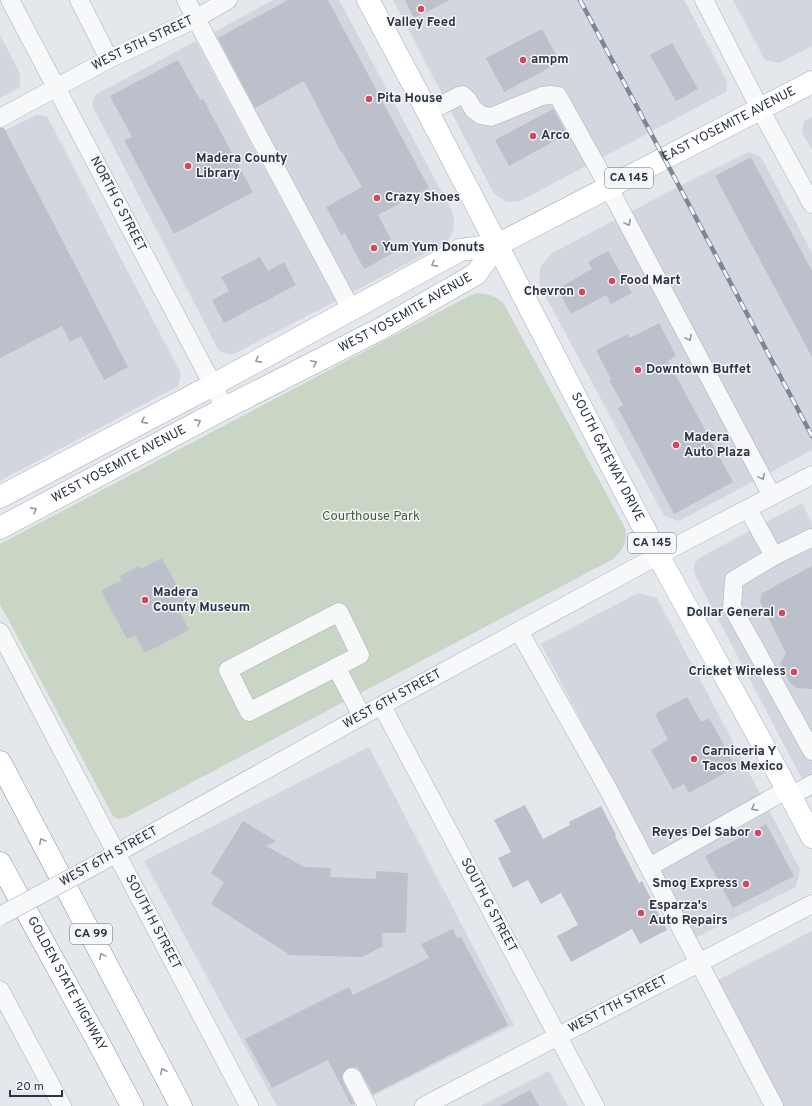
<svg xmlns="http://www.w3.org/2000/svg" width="812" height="1106" font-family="Overpass,sans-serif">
<rect width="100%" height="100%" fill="#e4e7ec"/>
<path fill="#d2d6de" d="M273 0H339L453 213 454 223 453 232 447 242 353 292 211 34Z
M393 0H684L727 81 726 92 520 201 507 202 494 194Z
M733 0H812V46L779 63 765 60Z
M0 35 20 73V87L0 98Z
M196 41 336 301 232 355 219 351 92 105 95 95Z
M36 115 47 116 181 374 178 386 0 481V133Z
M812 117V150L802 132 804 121Z
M749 152 761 157 812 253V450L679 521 664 516 540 286 539 276 541 266 552 253 695 178Z
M802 503 812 523V798L695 575 694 569V564L701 557Z
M638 593 657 598 800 869 796 887 695 938 541 644Z
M369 747 514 1025 353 1106H277L144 861Z
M812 931V1106H783L718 980Z
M549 1071 568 1106H481Z"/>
<path fill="#c9d6c5" d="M478 293C489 294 495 296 504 304L625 528C628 542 623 550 613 559L125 818 118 819 113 816 0 604V544L469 296Z"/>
<path fill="#bbc0ca" d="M288 0H328L429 188 378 215 397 251 364 269 345 233 341 235 326 207 362 187 342 152H341L304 81 255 108 218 38Z
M405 0H450L414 18Z
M542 29 560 62 504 92 486 58Z
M672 43 698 89 676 101 650 55Z
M178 60 200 100 203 99 253 192 174 234 124 140 132 137 110 96Z
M553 109 567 134 509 166 495 140Z
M0 128H4L128 367 104 380 81 336 70 342 62 326 0 358Z
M751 157 812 271V357L715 176Z
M608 251 632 293 611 304 606 295 571 314 557 289 592 269 588 262Z
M260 257 268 271 284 262 296 285 224 323 212 300 229 291 221 277Z
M659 323 676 356 668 361 733 482 674 514 618 408 623 405 609 380 611 379 596 350 628 334 630 338Z
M162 558 189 608 180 613 189 630 145 653 135 635 127 639 101 591 122 580 120 576 139 566 141 569Z
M812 566V689L797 688 791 684 781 666V662L786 653 760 601 762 593Z
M687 697 701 722 709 718 736 767 689 793 684 784 673 790 651 750 668 740 655 714Z
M525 805 543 839 570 825 569 822 601 806 616 835 615 836 639 883 642 881 667 930 640 944 632 929 571 962 557 936 578 925 561 893 541 904 528 880 513 888 498 858 511 852 494 820Z
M243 821 276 841 266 846 304 867 331 868 330 877 376 879V871L408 873 406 933H382L383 946 362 957 290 955 211 904 224 882 211 873Z
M766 824 794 876 733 908 705 856Z
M453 929 457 938 461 937 508 1025 373 1094 361 1072 358 1068 353 1067 348 1068 343 1072 342 1077 343 1082 354 1104 351 1105 328 1060 272 1088 245 1039 349 987 353 995 429 958 421 944Z
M530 1090 539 1106H500Z"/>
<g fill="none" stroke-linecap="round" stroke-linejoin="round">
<g stroke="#a9aeb7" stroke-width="19">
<g id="minor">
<path id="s1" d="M10 0 225 408"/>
<path d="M79 0 109 59"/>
<path d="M186 0 351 309"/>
<path d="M704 0 760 109 812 204"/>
<path d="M428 112 459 96 463 95 468 100 473 109 481 115 491 117 542 96 550 95 558 96 609 188 772 496"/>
<path id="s2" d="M0 118 109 59 195 19 228 0"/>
<path d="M748 509 774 556 734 580 732 607 812 751"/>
<path d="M774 556 811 538"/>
<path d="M339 612 360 655 249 712 228 670Z"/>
<path d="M519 631 608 789 774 1106"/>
<path id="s3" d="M0 632 249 1106"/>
<path d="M336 667 362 716"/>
<path id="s4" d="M382 706 595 1106"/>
<path d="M791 796 812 784"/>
<path id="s5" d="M99 863 362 716 659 555 812 475"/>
<path d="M649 867 788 789"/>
<path d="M0 990 62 1106"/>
<path d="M352 1077 367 1106"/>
<path id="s6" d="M424 1106 812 904"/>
</g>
</g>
<g stroke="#a3abb8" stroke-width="23">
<g id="major">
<path id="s7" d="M368 0C467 183 560 369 657 553 708 648 763 741 812 837"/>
<path id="s8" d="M0 497 213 385 460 250 497 245 812 82"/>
<path id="s9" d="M0 528 225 408 382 328 476 274 497 245"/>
</g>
</g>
<g stroke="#8b94a3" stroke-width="23">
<g id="highway">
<path d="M0 762 181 1106"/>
<path id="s10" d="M0 863 96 1038 132 1106"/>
</g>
</g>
<use href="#minor" stroke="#f7f8fa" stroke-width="18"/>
<use href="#major" stroke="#fff" stroke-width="22"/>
<use href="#highway" stroke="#fff" stroke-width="22"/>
<g stroke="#7d8696" stroke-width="4.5">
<path id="rail" d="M580 0 812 436"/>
</g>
<use href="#rail" stroke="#f4f6f9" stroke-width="3" stroke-dasharray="9" stroke-linecap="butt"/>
<g stroke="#a9aeb7" stroke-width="19" stroke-linecap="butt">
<path id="minor-bridge" d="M0 916 99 863"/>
</g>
<use href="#minor-bridge" stroke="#f7f8fa" stroke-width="18"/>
</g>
<defs><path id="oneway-chevron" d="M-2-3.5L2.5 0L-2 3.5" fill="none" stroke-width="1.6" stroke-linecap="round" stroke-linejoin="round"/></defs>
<g stroke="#9196a0">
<use href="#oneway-chevron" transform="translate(628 223) rotate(62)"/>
<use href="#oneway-chevron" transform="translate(689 338) rotate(62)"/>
<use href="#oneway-chevron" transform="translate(762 477) rotate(62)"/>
<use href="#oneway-chevron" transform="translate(754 808) rotate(151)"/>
</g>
<g stroke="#959aa2">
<use href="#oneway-chevron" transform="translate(434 264) rotate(151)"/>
<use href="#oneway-chevron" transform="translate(258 360) rotate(151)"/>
<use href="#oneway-chevron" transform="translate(314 363) rotate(-27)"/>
<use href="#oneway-chevron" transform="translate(144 421) rotate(152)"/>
<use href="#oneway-chevron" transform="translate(198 422) rotate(-28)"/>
<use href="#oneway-chevron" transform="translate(34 510) rotate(-28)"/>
<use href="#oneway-chevron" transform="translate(42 841) rotate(-118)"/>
<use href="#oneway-chevron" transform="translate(102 956) rotate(-118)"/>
<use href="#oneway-chevron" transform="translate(163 1071) rotate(-117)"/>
</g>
<g fill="#d1495b" stroke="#f4f6f9" stroke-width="1.5">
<circle cx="421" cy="9" r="4"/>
<circle cx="523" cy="60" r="4"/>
<circle cx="369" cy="99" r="4"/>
<circle cx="533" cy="136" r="4"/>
<circle cx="188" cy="166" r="4"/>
<circle cx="377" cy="198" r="4"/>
<circle cx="374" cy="248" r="4"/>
<circle cx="612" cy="281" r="4"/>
<circle cx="582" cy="292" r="4"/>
<circle cx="638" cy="370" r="4"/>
<circle cx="676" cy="445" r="4"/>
<circle cx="145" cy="600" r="4"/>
<circle cx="782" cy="613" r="4"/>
<circle cx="794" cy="672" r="4"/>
<circle cx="694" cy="759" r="4"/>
<circle cx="758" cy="833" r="4"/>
<circle cx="746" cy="884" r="4"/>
<circle cx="641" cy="913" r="4"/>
</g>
<g text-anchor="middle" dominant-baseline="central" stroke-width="3" stroke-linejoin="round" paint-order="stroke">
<g fill="#f4f6f9" stroke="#676e7b" stroke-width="1">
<rect x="605" y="168" width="48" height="20" rx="3"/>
<rect x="628" y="533" width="48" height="20" rx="3"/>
<rect x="70" y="924" width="42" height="20" rx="3"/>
</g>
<g font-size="12" font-weight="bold" fill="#2b3445">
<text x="629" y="178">CA 145</text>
<text x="652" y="543">CA 145</text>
<text x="91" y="934">CA 99</text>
</g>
<g font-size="13" font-weight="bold" fill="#2b3445" stroke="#f4f6f9" text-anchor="start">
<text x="421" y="23" text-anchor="middle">Valley Feed</text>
<text x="531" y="60">ampm</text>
<text x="377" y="99">Pita House</text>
<text x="541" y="136">Arco</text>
<text x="196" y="159">Madera County<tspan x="196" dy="15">Library</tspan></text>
<text x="385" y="198">Crazy Shoes</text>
<text x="382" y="248">Yum Yum Donuts</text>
<text x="620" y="281">Food Mart</text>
<text x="574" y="292" text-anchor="end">Chevron</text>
<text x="646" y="370">Downtown Buffet</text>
<text x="684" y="438">Madera<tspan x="684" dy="15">Auto Plaza</tspan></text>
<text x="153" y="593">Madera<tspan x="153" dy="15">County Museum</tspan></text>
<text x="774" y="613" text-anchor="end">Dollar General</text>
<text x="786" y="672" text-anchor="end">Cricket Wireless</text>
<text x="702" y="752">Carniceria Y<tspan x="702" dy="15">Tacos Mexico</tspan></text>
<text x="750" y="833" text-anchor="end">Reyes Del Sabor</text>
<text x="738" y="884" text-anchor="end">Smog Express</text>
<text x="649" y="906">Esparza's<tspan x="649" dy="15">Auto Repairs</tspan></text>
</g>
<g font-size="13" fill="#2b3445" stroke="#f4f6f9">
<text stroke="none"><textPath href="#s2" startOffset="161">WEST 5TH STREET</textPath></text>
<text stroke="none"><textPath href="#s8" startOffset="821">EAST YOSEMITE AVENUE</textPath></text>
<text stroke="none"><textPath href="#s1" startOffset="231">NORTH G STREET</textPath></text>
<text stroke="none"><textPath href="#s9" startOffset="459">WEST YOSEMITE AVENUE</textPath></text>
<text stroke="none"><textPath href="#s7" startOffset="516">SOUTH GATEWAY DRIVE</textPath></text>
<text stroke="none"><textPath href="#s9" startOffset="135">WEST YOSEMITE AVENUE</textPath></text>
<text stroke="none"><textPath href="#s5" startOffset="336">WEST 6TH STREET</textPath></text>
<text transform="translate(109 857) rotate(-29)">WEST 6TH STREET</text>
<text stroke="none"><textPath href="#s4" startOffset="226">SOUTH G STREET</textPath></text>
<text stroke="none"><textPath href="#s3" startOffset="328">SOUTH H STREET</textPath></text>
<text stroke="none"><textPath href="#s10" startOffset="138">GOLDEN STATE HIGHWAY</textPath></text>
<text stroke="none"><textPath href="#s6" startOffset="219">WEST 7TH STREET</textPath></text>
</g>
<g font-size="13" fill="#3f6138" stroke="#f4f6f9">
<text x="371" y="517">Courthouse Park</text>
</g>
</g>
<path d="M10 1090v6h52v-6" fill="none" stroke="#2b3445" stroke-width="2"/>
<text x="16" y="1090" font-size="12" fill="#2b3445" stroke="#f4f6f9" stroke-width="3" paint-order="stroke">20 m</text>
</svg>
